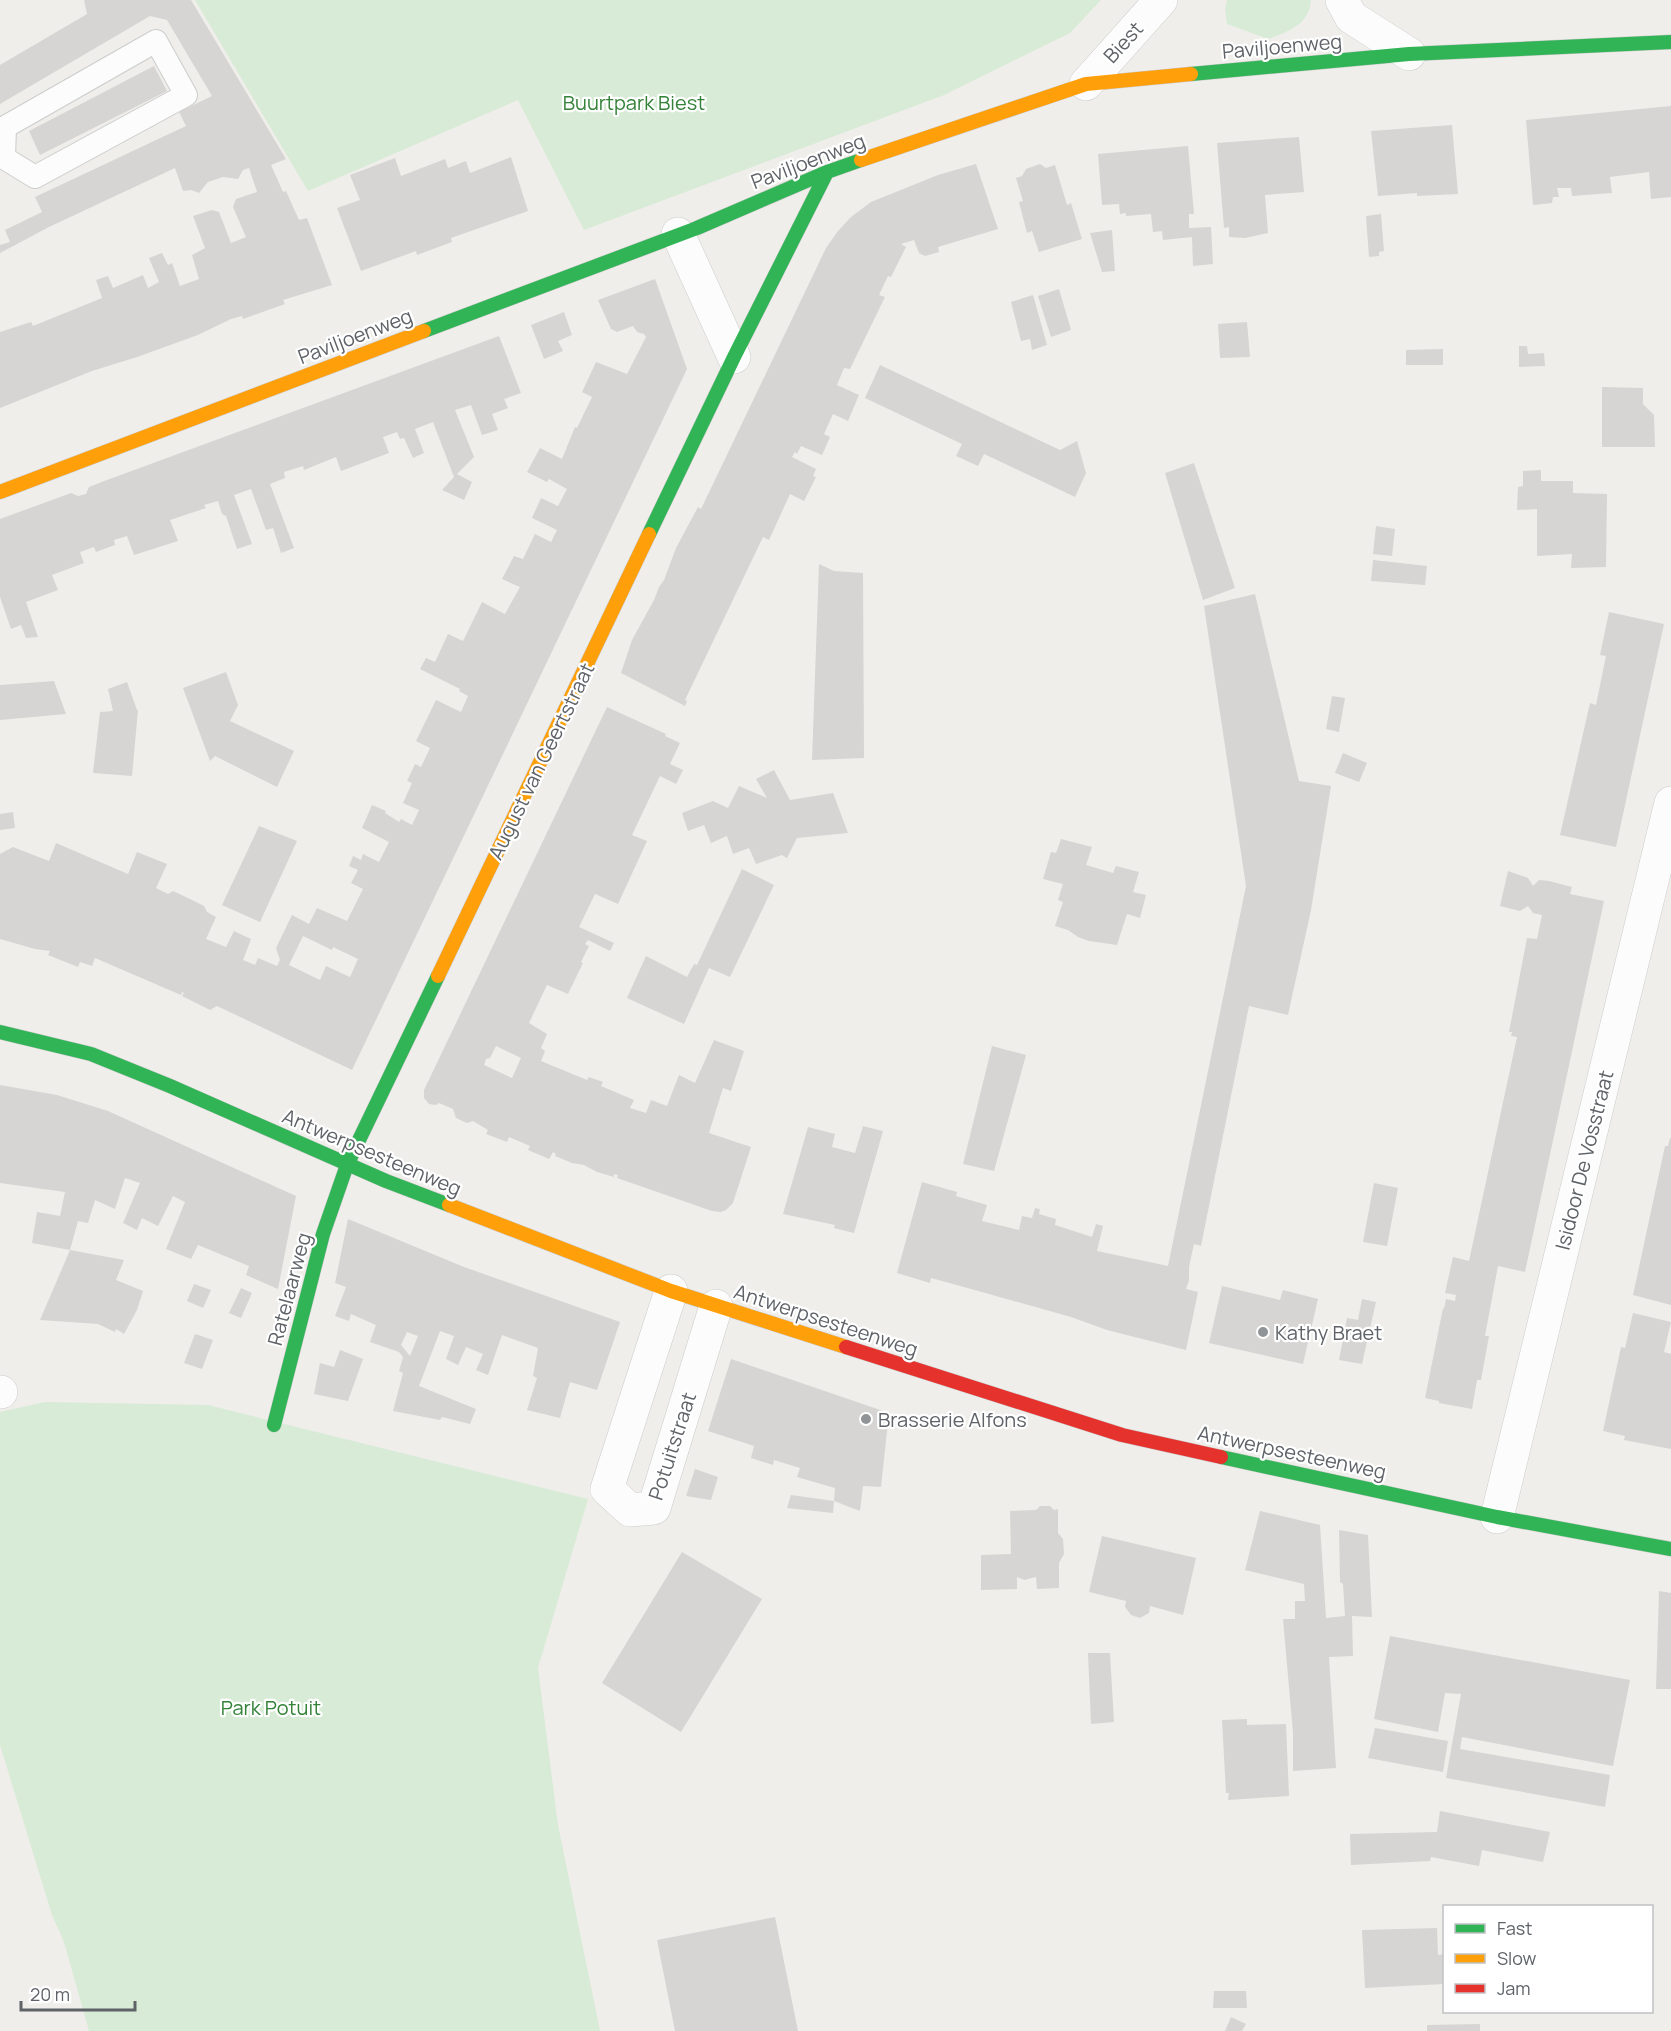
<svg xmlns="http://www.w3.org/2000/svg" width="1671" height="2031" font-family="Manrope,sans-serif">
<rect width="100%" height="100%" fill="#efeeea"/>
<path fill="#d8ebd6" d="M195 0H1101L1070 33 944 95 584 230 518 100 308 191Z
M1227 0H1311C1309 25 1289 31 1268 39L1227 24 1225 9Z
M45 1402 208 1405 588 1499 538 1668 558 1825 600 2031H89L64 1942 52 1915 0 1745V1412Z"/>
<path fill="#d6d5d3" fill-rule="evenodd" d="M84 0H191L286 159 271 165 283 192 286 191 299 220 307 218 332 285 283 300 285 304 243 319 242 316 231 319 198 335 137 357 92 371 0 408V332L31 322 33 326 102 298 96 280 108 276 113 288 143 275 148 288 159 282 149 258 162 253 168 265 172 263 180 286 199 279 192 255 205 248 193 216 212 210 219 212 231 243 246 237 233 207 236 199 257 192 249 168 243 170 238 179 223 177 208 182 199 193 191 190 183 191 175 168 49 227 0 253V245L10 242 5 230 42 212 35 197 186 126 179 112 212 96 167 20 150 16 0 104V65L87 14Z
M154 66 167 91 40 155 29 131Z
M1671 106V197L1651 199 1649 172 1610 177 1612 193 1572 196 1571 188H1557L1559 197H1553L1552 203 1533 205 1526 120Z
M1452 125 1458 194 1417 196V193L1378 196 1371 131Z
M1299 137 1304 192 1265 195 1268 233 1245 238 1229 237V227L1224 228 1217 143Z
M1188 146 1194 214H1189V228L1211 227 1213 264 1193 266 1192 237 1163 240 1162 231 1153 232 1151 214 1126 216V213L1120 214 1119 204 1102 205 1098 154Z
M511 157 528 211 451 238 452 242 417 255 416 251 361 271 337 208 360 200 350 175 395 158 401 176 445 159 448 168 466 161 470 173Z
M976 164 998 229 938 247 939 252 925 256 919 253 914 240 901 244 906 247 891 277 888 276 879 295 885 297 850 369 844 368 837 385 859 395 848 421 833 414 824 434 830 437 822 455 801 446 797 454 795 452 792 457 816 469 813 476 816 477 804 501 790 494 769 540 763 537 685 700 687 701 685 706 621 673 632 640 654 600 659 587 664 580 676 548 698 507 701 509 826 248 838 231 851 217 871 202 938 175Z
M1040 164 1046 168 1055 165 1067 205 1071 203 1082 239 1039 252 1032 231 1027 233 1019 202 1023 201 1016 178 1022 176 1026 169Z
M1381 214 1384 251 1379 252V256L1369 257 1366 216Z
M1112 230 1115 271 1102 272 1090 233Z
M655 279 687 369 352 1070 217 1006 210 1010 182 996 184 993 182 992 181 995 95 958 92 966 80 962 78 967 48 955 50 951 35 949 0 939V854L13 847 49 861 56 843 128 874 137 852 167 864 156 888 168 894 173 891 190 899 204 906 207 912 216 917 206 939 226 947 234 931 251 939 243 960 255 965 258 958 277 966 280 960 276 948 292 915 309 924 317 908 347 921 363 889 351 883 358 870 349 866 353 856 361 860 363 854 379 862 389 842 362 828 372 805 386 811 385 813 399 822 401 819 412 825 419 810 403 803 412 783 407 781 415 764 421 767 430 748 416 741 436 700 461 712 468 696 459 691 460 689 420 669 426 658 435 662 448 634 463 641 482 602 505 614 520 587 502 579 514 556 523 559 535 534 551 542 557 530 532 518 541 498 558 506 567 489 549 479 547 482 527 472 540 448 562 459 575 427 577 428 592 397 582 392 596 362 627 374 646 337 644 334 637 332 633 326 617 332 611 329 598 300ZM303 936 332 950 333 947 358 959 350 977 326 966 320 980 289 965Z
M1059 289 1071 330 1051 337 1038 296Z
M1033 295 1047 345 1032 350 1030 339 1021 341 1011 302Z
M564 312 572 335 558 341 563 351 544 359 531 325Z
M1247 322 1250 357 1220 358 1218 324Z
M499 336 521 393 504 399 508 408 492 414 498 430 482 435 471 405 455 410 474 457 457 474 472 482 464 500 442 490 454 477 433 422 415 429 424 453 413 458 404 438 400 439 397 432 383 437 389 453 341 471 336 457 304 470 303 466 284 472 285 478 270 484 294 548 281 553 273 528 266 530 251 489 234 495 252 544 237 549 226 516 222 514 218 501 204 505 206 508 170 520 178 541 134 555 127 536 114 540 115 545 96 552 94 547 80 552 84 563 52 575 58 590 26 602 38 637 26 638 21 625 11 629 0 597V519L71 493 78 496 86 494 89 487 107 480Z
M1519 346H1527L1528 354 1544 353 1545 366 1519 367Z
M1443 349V365H1406V350Z
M880 365 1060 450 1077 441 1086 473 1075 497 984 454 978 466 956 456 962 444 865 398Z
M1602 387 1643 388V404L1654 415 1655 447H1602Z
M1194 463 1235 588 1203 600 1165 473Z
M1541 470V481H1573V493L1607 494 1606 567 1571 568 1572 554 1537 556V509L1517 510 1518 487 1523 486V471Z
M1376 526 1395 529 1392 556 1373 554Z
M1373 560 1427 566 1425 585 1371 581Z
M819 564 834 571 863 573 864 758 812 760Z
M1255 594 1299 781 1331 786 1311 910 1288 1015 1249 1006 1201 1246 1194 1244 1189 1267V1280L1186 1289 1198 1292 1186 1350 1107 1330 1071 1317 964 1287 931 1278 930 1283 897 1273 922 1182 957 1192 956 1196 987 1205 982 1221 1019 1230 1022 1216 1032 1218 1035 1208 1040 1209 1039 1214 1056 1219 1055 1225 1092 1237 1096 1224 1103 1226 1097 1251 1168 1266 1246 886 1204 606Z
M1609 612 1664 624 1616 847 1560 835 1590 703 1596 705 1606 656 1600 655Z
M226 672 238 705 230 721 294 751 277 787 215 756 210 761 183 688Z
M54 681 66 714 0 720V685Z
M127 682 137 710H138L132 776 93 773 100 712 113 711 108 689Z
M1332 696 1345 698 1339 732 1326 729Z
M607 707 666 734 665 736 680 743 670 764 683 770 676 784 660 776 632 835 647 841 618 904 595 894 579 927 614 943 610 951 588 940 585 944 589 946 581 962 583 963 568 994 547 985 529 1023 547 1034 541 1048 545 1051 541 1061 587 1080 589 1077 603 1082 601 1086 634 1100 630 1108 646 1113 651 1100 667 1106 679 1075 695 1083 714 1040 744 1051 731 1091 723 1088 709 1133 751 1147 733 1203 726 1210 721 1212 712 1211 617 1178 618 1175 614 1174V1177L597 1172 584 1165 572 1163 555 1156 556 1154 553 1152 549 1159 528 1150 530 1146 509 1137 507 1142 486 1134 488 1130 473 1121 467 1123 456 1118 453 1109 439 1103 436 1105 429 1104 424 1098V1090ZM496 1046 521 1058 512 1078 484 1065 486 1059 490 1058Z
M1343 753 1367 763 1359 782 1335 773Z
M774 770 790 800 833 793 848 833 797 838 787 858 782 855 756 864 749 848 733 854 727 836 711 843 704 825 688 831 682 813 713 801 728 808 739 786 767 798 756 779Z
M13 812 15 828 0 830V814Z
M259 826 297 841 260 922 222 905Z
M1061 839 1092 847 1086 865 1113 873 1116 866 1139 872 1133 892 1146 895 1140 918 1127 914 1117 945 1089 941 1078 937 1068 930 1055 926 1063 902 1058 900 1063 884 1043 879 1051 852 1056 853Z
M742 869 774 885 730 977 709 968 684 1024 627 998 646 956 687 977 694 964 697 965Z
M1508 871 1528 878 1533 886 1539 880 1549 881 1572 887 1570 894 1604 901 1525 1272 1498 1266 1485 1336H1489L1481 1380H1477L1472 1409 1439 1403V1401L1425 1398 1443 1308 1444 1309 1446 1299 1455 1301 1456 1295 1445 1293 1453 1257 1469 1261 1517 1037 1511 1036 1512 1032H1509L1527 938 1537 939 1542 915 1533 913 1528 906 1520 911 1500 906Z
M992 1046 1026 1055 994 1171 963 1164Z
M0 1085 57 1095 108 1111 296 1196 278 1289 246 1275 249 1266 198 1245 191 1259 166 1249 185 1202 173 1196 158 1226 142 1218 137 1230 123 1223 140 1183 125 1178 115 1209 95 1200 88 1223 78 1221 70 1250 124 1260 116 1280 143 1291 137 1310 124 1334 116 1329 115 1332 98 1324 40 1320 70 1250 32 1243 37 1212 60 1216 65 1192 0 1183Z
M863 1126 883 1131 854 1233 834 1228 835 1225 783 1214 808 1127 835 1134 832 1147 855 1153Z
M1670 1138H1671V1305L1633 1295 1665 1146H1668Z
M1374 1183 1398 1188 1387 1246 1363 1242Z
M348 1219 464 1267 620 1322 597 1390 570 1382 560 1418 527 1410 537 1378 533 1376 538 1348 502 1335 488 1375 476 1370 483 1354 466 1347 458 1365 446 1359 454 1336 440 1331 419 1386 476 1409 470 1424 442 1417 440 1420 393 1411 403 1373 399 1371 403 1357 399 1352 370 1342 376 1325 351 1314 349 1321 335 1316 346 1287 335 1283ZM407 1332 418 1336 410 1356 401 1345Z
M194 1284 211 1290 203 1308 187 1301Z
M1222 1286 1280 1300 1283 1290 1318 1299 1303 1364 1209 1343Z
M241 1288 252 1293 241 1318 229 1313Z
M1362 1299 1376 1302 1362 1364 1339 1360 1347 1318 1358 1320Z
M1633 1313 1671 1322 1664 1352 1671 1354V1449L1624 1440 1625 1436 1603 1431 1621 1347 1625 1348Z
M195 1334 213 1340 202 1369 184 1363Z
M340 1350 363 1359 348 1401 314 1394 320 1363 334 1367Z
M731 1359 889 1413 881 1487 863 1486 860 1511 834 1501 833 1513 787 1508 791 1495 834 1501 835 1488 797 1477 800 1468 774 1460 773 1465 751 1458 754 1446 708 1431Z
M695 1469 718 1477 711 1500 686 1496Z
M1040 1506H1050L1054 1510 1058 1509V1533L1063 1539 1064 1554 1059 1563V1588L1037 1589 1036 1577 1024 1580 1017 1577V1589L981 1590V1555L1011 1554 1010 1511 1036 1510Z
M1260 1511 1320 1525 1326 1618 1345 1616 1343 1584 1340 1582 1339 1530 1368 1535 1372 1617 1352 1616 1353 1656 1329 1657 1336 1768 1293 1771V1733L1283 1619H1295V1601H1305L1304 1584 1245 1570Z
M1102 1536 1196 1558 1183 1615 1150 1606 1149 1613 1140 1618 1131 1615 1125 1607 1126 1601 1089 1592Z
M682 1552 762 1599 681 1732 602 1683Z
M1659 1591 1671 1593V1689H1656Z
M1390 1636 1630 1680 1613 1766 1462 1737 1460 1749 1610 1775 1605 1807 1446 1778 1461 1694 1445 1693 1438 1732 1374 1719Z
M1088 1653H1110L1114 1722 1091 1724Z
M1247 1719V1725L1286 1724 1289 1796 1228 1800 1229 1793H1226L1222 1720Z
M1375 1728 1448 1741 1443 1772 1368 1758Z
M1440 1811 1550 1832 1543 1862 1482 1850 1479 1866 1431 1857 1430 1861 1351 1865 1350 1834 1437 1832Z
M775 1917 798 2031H675L657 1940Z
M1437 1928 1438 1955 1444 1954V1984L1365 1988 1362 1930Z
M1214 1991H1246L1247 2008H1213Z
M1231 2017 1246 2024 1242 2031H1225Z
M1480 2024V2031H1427V2025Z"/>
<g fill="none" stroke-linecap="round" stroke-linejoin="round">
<g stroke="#cbcccc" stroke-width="24">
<path id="lane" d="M156 41 186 95 35 177 4 158 5 127Z"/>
</g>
<g stroke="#cbcccc" stroke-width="34">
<path id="street" d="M1342 0 1351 17 1409 54
M1086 84 1161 0
M678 234 734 357
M671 1291 607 1489 630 1510 654 1508 716 1306
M0 1392H1
M1497 1517 1671 803"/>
</g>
<g stroke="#cacacb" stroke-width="15">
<path id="fast" d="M1191 74 1409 54 1671 42
M424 331 697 228 827 172 861 160
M649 534 734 357 827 172
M0 1032 91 1054 170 1086 386 1181 449 1205
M274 1425 323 1234 347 1165 438 976
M1221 1457 1497 1517 1671 1549"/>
</g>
<g stroke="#cacacb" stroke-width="15">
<path id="slow" d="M861 160 1086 84 1191 74
M0 492 424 331
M438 976 649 534
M449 1205 671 1291 846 1347"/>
</g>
<g stroke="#cacacb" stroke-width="15">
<path id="jam" d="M846 1347 1122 1435 1221 1457"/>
</g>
<use href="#lane" stroke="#fdfcfc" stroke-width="22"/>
<use href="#street" stroke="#fdfcfc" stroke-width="33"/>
<use href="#fast" stroke="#30b455" stroke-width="14"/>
<use href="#slow" stroke="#ff9f0a" stroke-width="14"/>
<use href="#jam" stroke="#e5322d" stroke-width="14"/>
</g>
<g fill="#919496" stroke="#fff" stroke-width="2">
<circle cx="1263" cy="1332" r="6"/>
<circle cx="866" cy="1419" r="6"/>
</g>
<g text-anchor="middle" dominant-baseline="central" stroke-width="4.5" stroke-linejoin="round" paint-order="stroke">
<g font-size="20" fill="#5f6368" stroke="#fff">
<text transform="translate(1123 42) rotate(-48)">Biest</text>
<text transform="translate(1282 46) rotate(-5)">Paviljoenweg</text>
<text transform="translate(808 161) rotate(-21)">Paviljoenweg</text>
<text transform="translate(355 336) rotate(-21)">Paviljoenweg</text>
<text transform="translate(541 761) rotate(-64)">August van Geertstraat</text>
<text transform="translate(372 1152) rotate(23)">Antwerpsesteenweg</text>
<text transform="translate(1584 1160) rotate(-76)">Isidoor De Vosstraat</text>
<text transform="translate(289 1289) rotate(-75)">Ratelaarweg</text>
<text transform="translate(826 1320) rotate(18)">Antwerpsesteenweg</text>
<text transform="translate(672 1446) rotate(-72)">Potuitstraat</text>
<text transform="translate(1292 1452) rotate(12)">Antwerpsesteenweg</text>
</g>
<g font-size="20" fill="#348238" stroke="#fff">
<text x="634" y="102">Buurtpark Biest</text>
<text x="271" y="1707">Park Potuit</text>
</g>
<g font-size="20" fill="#5f6368" stroke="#fff" text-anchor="start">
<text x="1275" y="1332">Kathy Braet</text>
<text x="878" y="1419">Brasserie Alfons</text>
</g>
</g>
<rect x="1443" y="1905" width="210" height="108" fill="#ffffff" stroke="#bfc1c3" stroke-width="1.5"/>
<rect x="1455" y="1924" width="30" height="9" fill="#30b455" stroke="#bfc1c3" stroke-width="1.5"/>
<text x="1497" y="1935" font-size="18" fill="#5f6368">Fast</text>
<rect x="1455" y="1954" width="30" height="9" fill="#ff9f0a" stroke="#bfc1c3" stroke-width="1.5"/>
<text x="1497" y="1965" font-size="18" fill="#5f6368">Slow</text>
<rect x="1455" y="1984" width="30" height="9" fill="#e5322d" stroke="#bfc1c3" stroke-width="1.5"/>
<text x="1497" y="1995" font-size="18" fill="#5f6368">Jam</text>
<path d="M21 2001v9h114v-9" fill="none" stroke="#5f6368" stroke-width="3"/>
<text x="30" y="2001" font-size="18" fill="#5f6368" stroke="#ffffff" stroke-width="4.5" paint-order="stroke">20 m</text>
</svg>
